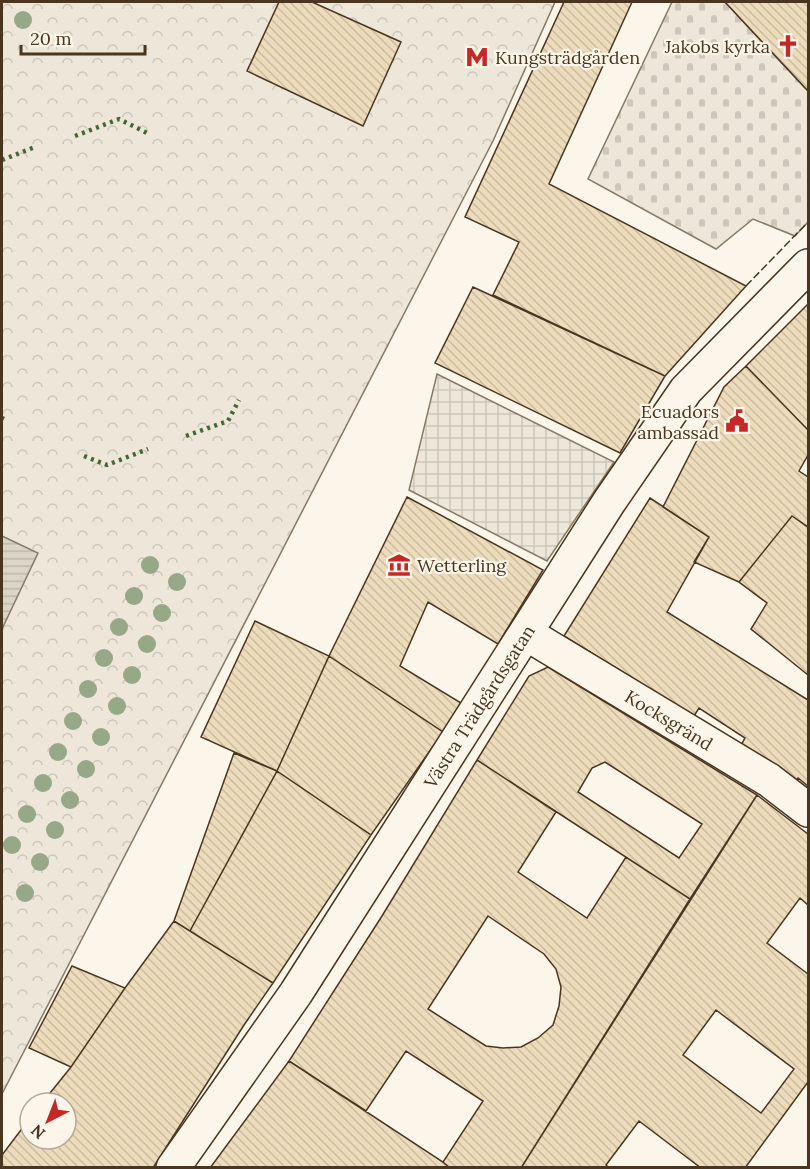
<svg xmlns="http://www.w3.org/2000/svg" width="810" height="1169" font-family="Lora,serif">
<defs>
<pattern id="cemetery-stones" width="16" height="16" patternUnits="userSpaceOnUse" patternTransform="scale(1.5)"><rect width="16" height="16" fill="#ede6d9"/><path d="M2 7V4a2 2 0 0 1 4 0v3zM10 15v-3a2 2 0 0 1 4 0v3z" fill="#cdc6ba"/></pattern>
<pattern id="park-crowns" width="20" height="18" patternUnits="userSpaceOnUse" patternTransform="scale(1.5)"><rect width="20" height="18" fill="#ede6d9"/><path d="M2 6a3 3 0 1 1 6 0M12 15a3 3 0 1 1 6 0" fill="none" stroke="#cdc6ba"/></pattern>
<pattern id="plaza-grid" width="8" height="8" patternUnits="userSpaceOnUse" patternTransform="scale(1.5)"><rect width="8" height="8" fill="#ede7d9"/><path d="M0 4h8M4 0v8" fill="none" stroke="#cdc7ba"/></pattern>
<pattern id="water-rules" width="6" height="5" patternUnits="userSpaceOnUse" patternTransform="scale(1.5)"><rect width="6" height="5" fill="#dcd4c6"/><path d="M0 2.5h6" fill="none" stroke="#beb7aa"/></pattern>
<pattern id="building-back-hatch" width="6" height="6" patternUnits="userSpaceOnUse" patternTransform="scale(1.5)"><rect width="6" height="6" fill="#ecdcbc"/><path d="M-1 5l2 2M0 0l6 6M5-1l2 2" fill="none" stroke="#ccbda1"/></pattern>
</defs>
<rect width="100%" height="100%" fill="#fbf6e9"/>
<path fill="url(#cemetery-stones)" stroke="#887966" stroke-width="1.5" d="M672 2H725L808 91V222L795 236 753 219 716 249 588 179Z"/>
<path fill="url(#park-crowns)" stroke="#887966" stroke-width="1.5" d="M2 2H555L493 141 2 1094Z"/>
<path fill="url(#plaza-grid)" stroke="#887966" stroke-width="1.5" d="M437 374 614 462 547 561 409 490Z"/>
<path fill="url(#water-rules)" stroke="#887966" stroke-width="1.5" d="M2 536 38 553 2 629Z"/>
<path fill="url(#building-back-hatch)" stroke="#4a3520" stroke-width="1.5" fill-rule="evenodd" d="M279 2H312L401 42 363 126 247 71Z
M564 2H632L549 184 746 286 665 376 493 295 519 242 465 217Z
M725 2H808V91Z
M473 287 665 376 620 453 435 363Z
M808 304V430L746 366Z
M746 366 808 430V455L799 471 808 477V527L792 516 739 582 694 562 709 537 663 507 724 387Z
M407 497 543 570 498 644 428 602 400 666 461 703 443 732 329 656Z
M650 498 709 537 667 612 808 700V786L798 778 794 783 740 747 745 738 699 708 694 716 564 636Z
M792 516 808 527V675L751 629 767 603 739 582Z
M255 621 329 656 277 771 201 737Z
M329 656 443 732 371 835 277 771Z
M548 667 757 795 690 899 477 760 529 676ZM605 762 702 824 679 858 578 792 592 768Z
M234 753 277 771 190 931 174 921Z
M477 760 556 812 518 872 587 918 626 857 690 899 521 1168H450L443 1162 483 1101 406 1051 366 1111 289 1061 382 916ZM488 916 544 954 556 969 561 987 559 1006 553 1025 538 1038 521 1047 503 1048 486 1046 428 1009Z
M277 771 371 835 273 983 190 931Z
M757 795 808 834V905L800 898 767 943 808 974V1082L745 1168H701L639 1121 606 1165 609 1168H521ZM716 1010 794 1069 761 1113 683 1055Z
M174 921 273 983 244 1025 153 1168H2V1155L30 1118V1139H66V1103H42L71 1067 125 988Z
M72 966 125 988 71 1067 29 1048Z
M289 1061 443 1162 450 1168H210Z"/>
<g fill="none" stroke-linecap="round" stroke-linejoin="round">
<g stroke="#4a3520" stroke-width="36">
<g id="minor">
<path id="s1" d="M527 634 769 780 808 810"/>
<path id="s2" d="M173 1168 296 993 609 502 686 390 808 266"/>
</g>
</g>
<use href="#minor" stroke="#fbf6e9" stroke-width="33"/>
<path stroke="#436837" stroke-width="4.5" stroke-dasharray="3 4.5" stroke-linecap="butt" d="M75 136 119 119 147 133
M2 160 35 147
M2 418 4 419
M186 436 228 421 239 400
M84 456 107 465 148 449"/>
<path stroke="#4a3520" stroke-width="1.5" stroke-dasharray="8 3" stroke-linecap="butt" d="M746 286 808 222"/>
</g>
<g fill="#96a887">
<circle cx="23" cy="20" r="9"/>
<circle cx="150" cy="565" r="9"/>
<circle cx="177" cy="582" r="9"/>
<circle cx="134" cy="596" r="9"/>
<circle cx="162" cy="613" r="9"/>
<circle cx="119" cy="627" r="9"/>
<circle cx="147" cy="644" r="9"/>
<circle cx="104" cy="658" r="9"/>
<circle cx="132" cy="675" r="9"/>
<circle cx="88" cy="689" r="9"/>
<circle cx="117" cy="706" r="9"/>
<circle cx="73" cy="721" r="9"/>
<circle cx="101" cy="737" r="9"/>
<circle cx="58" cy="752" r="9"/>
<circle cx="86" cy="769" r="9"/>
<circle cx="43" cy="783" r="9"/>
<circle cx="70" cy="800" r="9"/>
<circle cx="27" cy="814" r="9"/>
<circle cx="55" cy="830" r="9"/>
<circle cx="12" cy="845" r="9"/>
<circle cx="40" cy="862" r="9"/>
<circle cx="25" cy="893" r="9"/>
</g>
<defs>
<g id="church-bare" transform="scale(1.8)"><path d="M-1.2-6h2.4v3.5h3.3v2.4h-3.3V6h-2.4V-.1h-3.3v-2.4h3.3Z" fill="#c62828" stroke="#fbf6e9" stroke-width="2.5" paint-order="stroke"/></g>
<g id="metro-bare" transform="scale(1.8)"><path d="M-5.5 5V-5H-3L0 0L3-5H5.5V5H3V-.5L0 4L-3-.5V5Z" fill="#c62828" stroke="#fbf6e9" stroke-width="2.5" paint-order="stroke"/></g>
<g id="civic-bare" transform="scale(1.8)"><path d="M-.6-6.5H3V-4.5H.6V-3L4-1V1h2V6H-6V1h2V-1L-.6-3ZM-1.2 2.5V6h2.4V2.5Z" fill="#c62828" stroke="#fbf6e9" stroke-width="2.5" paint-order="stroke"/></g>
<g id="museum-bare" transform="scale(1.8)"><path d="M0-6L6-3V-2H-6V-3ZM-5-1h2V3h-2ZM-1-1h2V3h-2ZM3-1h2V3H3ZM-6 4H6V6H-6Z" fill="#c62828" stroke="#fbf6e9" stroke-width="2.5" paint-order="stroke"/></g>
</defs>
<g fill-rule="evenodd">
<use href="#church-bare" x="788" y="46"/>
<use href="#metro-bare" x="477" y="57"/>
<use href="#civic-bare" x="737" y="421"/>
<use href="#museum-bare" x="399" y="565"/>
</g>
<g text-anchor="middle" dominant-baseline="central" stroke-width="4.5" stroke-linejoin="round" paint-order="stroke">
<g font-size="18" fill="#4a3520" stroke="#fbf6e9" text-anchor="end">
<text x="770" y="46">Jakobs kyrka</text>
<text x="495" y="57" text-anchor="start">Kungsträdgården</text>
<text x="719" y="411">Ecuadors<tspan x="719" dy="21">ambassad</tspan></text>
<text x="417" y="565" text-anchor="start">Wetterling</text>
</g>
<g font-size="18" fill="#4a3520" stroke="#fbf6e9">
<text stroke="none"><textPath href="#s2" startOffset="554">Västra Trädgårdsgatan</textPath></text>
<text stroke="none"><textPath href="#s1" startOffset="166">Kocksgränd</textPath></text>
</g>
</g>
<rect width="810" height="1169" fill="none" stroke="#4a3520" stroke-width="6"/>
<g transform="translate(48 1121) rotate(222)"><circle r="28" fill="#fbf6e9" stroke="#b4a999" stroke-width="1.5"/>
<path d="M0-4.5L10 22L0 15L-10 22Z" fill="#c62828"/>
<text y="-9" font-size="16" font-weight="bold" text-anchor="middle" fill="#4a3520">N</text>
</g>
<path d="M21 45v9h124v-9" fill="none" stroke="#4a3520" stroke-width="3"/>
<text x="30" y="45" font-size="18" fill="#4a3520" stroke="#fbf6e9" stroke-width="4.5" paint-order="stroke">20 m</text>
</svg>
